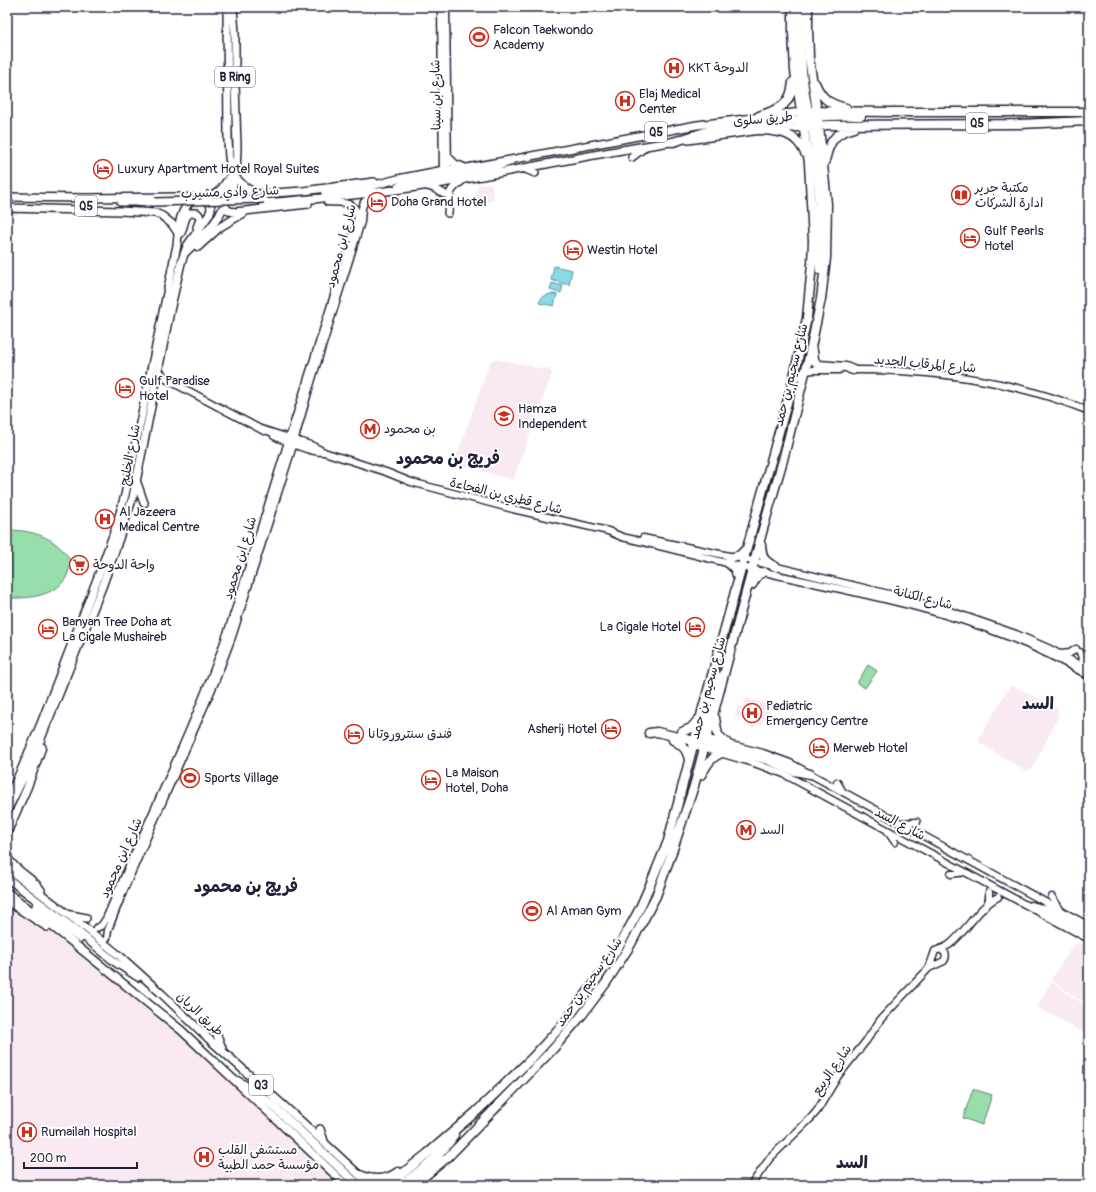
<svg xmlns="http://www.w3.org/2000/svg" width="1096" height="1192" font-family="Pangolin,'Playpen Sans Arabic',sans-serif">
<rect width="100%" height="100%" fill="#fff"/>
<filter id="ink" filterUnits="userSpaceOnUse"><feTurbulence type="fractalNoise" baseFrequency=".025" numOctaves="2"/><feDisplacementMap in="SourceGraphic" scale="8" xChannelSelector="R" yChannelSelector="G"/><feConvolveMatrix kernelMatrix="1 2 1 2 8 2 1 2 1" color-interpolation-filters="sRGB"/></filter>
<g filter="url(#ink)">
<path fill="#f8e9f2" d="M491 183 494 200 477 203 475 190H478L477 185Z
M494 359 532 366V367L539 369 543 368 549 369 552 374 513 480 460 464 456 458 490 362Z
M1013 686 1057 708 1059 715 1032 769 1026 771 980 743 979 738 1009 687Z
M746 698 764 703 766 706H768V708L770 710 768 716 765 715 762 725 735 717 738 706 746 708V705H744Z
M7 906H10L28 915 147 1008 193 1045 340 1185H7Z
M1081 943 1089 947V1006L1051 980 1072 947 1076 944Z
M1051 982 1089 1008V1028L1085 1033 1037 1007Z"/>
<path fill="#98deab" stroke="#5d8073" d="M7 530C28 530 51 535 65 553 67 555 69 558 70 561 71 564 69 569 68 573 60 596 28 599 7 598Z
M868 665 877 671 865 688 857 683Z
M973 1089 992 1095 982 1125 963 1118Z"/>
<path fill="#8adae4" stroke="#6090a0" d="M554 266 572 270 569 285 551 280Z
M552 283 563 286 561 293 550 290Z
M550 294H557L554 306 539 303 542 297Z"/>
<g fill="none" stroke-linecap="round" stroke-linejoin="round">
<g stroke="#22223b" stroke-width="9">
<path id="secondary" d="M441 7 443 173
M446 7 448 174
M159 370 166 379 264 431
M850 370C932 369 1013 380 1089 411
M793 380 806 371 813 370H839
M261 429 311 445 324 452 386 472 411 482 513 509 608 531 622 537C670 548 717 561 764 572 846 591 929 605 1007 636 1035 647 1063 661 1089 676
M274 436C287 442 311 453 324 452
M643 538 744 559 889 594 950 611 1016 634 1048 648 1089 670
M1080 652 1085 668
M1060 654 1070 653 1076 649
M704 738 763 753 790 763 1089 926
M693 745 754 763 784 774 1089 939
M837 782 843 792
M901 823 917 822
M888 832 895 842
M951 874 965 872
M1052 897 1061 911
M987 904 989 899V892
M1031 905 1045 909 1089 933
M96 928 101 926 106 919C150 814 203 712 237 604L357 222C360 200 343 203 327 202
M107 938 108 930 123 892 215 682 232 637 292 449 309 389 361 222 362 208 364 202 372 194
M929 968 944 961C947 956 946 952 941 950
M751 1185 770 1158 811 1118 817 1111 838 1076 866 1041 881 1019 929 968 935 951C940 949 944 948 949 945 967 931 978 907 998 897"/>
</g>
<g stroke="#22223b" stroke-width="10">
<path id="primary" d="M227 7 228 141 229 158 231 166V172L224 201 226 208 229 211 235 212 308 204
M688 140 753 131 803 127
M448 157 455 164 463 167
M632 157 645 147
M523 168 535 173
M235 177 245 187 257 194
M443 183 445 179 448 176 495 167 510 162
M427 186 434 188 444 194
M398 187 407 183 443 177 447 174
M325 194 359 189 398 179 444 170 467 168 697 125 801 112
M7 197 86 198 177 197 195 198
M217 197 303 191 374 182
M204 199C214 195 221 192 226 182
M121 202H155
M263 203C317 199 370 194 423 186 508 173 593 153 678 141
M7 208 121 211 155 213 162 216 172 224 178 233
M448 213C450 195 446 192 463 180
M181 233 186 217 190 213H197C202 217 199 222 197 227
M198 247 220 227 244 213
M186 252 211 227 219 216 231 192 236 174 237 147 235 83V33L233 7
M137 483 144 503
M7 800 22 768 40 726 99 574 115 530 125 495 177 245C179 227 178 211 194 198
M7 811 34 756 102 587 112 559 133 497 170 311 181 263 187 246 209 215 211 209 210 203 204 199
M7 833 27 788 42 747
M7 857C16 872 32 877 41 890
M7 868 87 929 121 957 162 994 210 1040 302 1122 370 1185
M7 878 76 930 115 962 138 977
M7 892 67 938 181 1030 346 1185
M7 901 47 927
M36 906 80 939
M71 915 86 918
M217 1035 222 1048
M320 1129 324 1141"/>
</g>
<g stroke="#22223b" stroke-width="11">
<path id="highway" d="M801 7C799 44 801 80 809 115
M815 83C822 99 829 104 846 108
M801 112 817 111 887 112H1089
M759 116C779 109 791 106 793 82
M811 122C820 171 820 220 820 270
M803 127 828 125 1019 124 1089 121
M803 127C804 124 805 121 809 119 819 114 848 116 861 116
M761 130C781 131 796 133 805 153
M673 142 711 130 807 119
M825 161C829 142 834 133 854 128
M813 351C814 357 813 362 819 365L846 367 853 370
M761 545C762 558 764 561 776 567
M733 557 740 555 746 549
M727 562 735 569 738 579
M752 585 758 575 764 572
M715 718 718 735 727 743
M682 732 691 728 698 720
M649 733 657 732 694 741H699
M673 740C682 745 687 749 689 760
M702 743H706L768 760 794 771 810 774
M704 748 702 737 714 692 716 675
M701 775C707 765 710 758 721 753
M237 1081 251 1089 271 1104 358 1185
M360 1175C373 1181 387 1180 398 1172
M388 1185 427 1154 476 1112 533 1057 565 1022 593 985 621 943 639 910 650 885 668 841 703 708 793 381 807 318 812 264 813 241 809 163 795 71 793 33V7
M401 1185C417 1173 445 1153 454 1135
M414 1185 448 1157 553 1049 582 1015 606 983 631 944 656 896 671 855 694 786 763 529 783 460 809 357 821 299 826 258 827 204 819 126 809 57 808 29V7"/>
</g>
<use href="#secondary" stroke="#fff" stroke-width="6"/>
<use href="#primary" stroke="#fff" stroke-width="7"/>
<use href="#highway" stroke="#fff" stroke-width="8"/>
<g stroke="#22223b" stroke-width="10" stroke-linecap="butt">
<path id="primary-bridge" d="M155 202 264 199"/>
</g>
<use href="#primary-bridge" stroke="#fff" stroke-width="7"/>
</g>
</g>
<defs>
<g id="stadium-ring" transform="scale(1)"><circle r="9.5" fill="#fff" stroke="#c8321e" stroke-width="1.5"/><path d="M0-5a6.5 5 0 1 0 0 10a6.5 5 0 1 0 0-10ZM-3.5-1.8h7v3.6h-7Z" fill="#c8321e"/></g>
<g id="hospital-ring" transform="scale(1)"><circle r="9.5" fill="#fff" stroke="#c8321e" stroke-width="1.5"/><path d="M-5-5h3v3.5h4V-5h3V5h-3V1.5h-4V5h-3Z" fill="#c8321e"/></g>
<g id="hotel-ring" transform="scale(1)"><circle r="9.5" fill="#fff" stroke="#c8321e" stroke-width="1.5"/><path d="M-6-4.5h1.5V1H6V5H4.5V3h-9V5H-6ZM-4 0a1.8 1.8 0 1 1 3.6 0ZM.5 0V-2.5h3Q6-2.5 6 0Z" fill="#c8321e"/></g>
<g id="library-ring" transform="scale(1)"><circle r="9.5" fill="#fff" stroke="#c8321e" stroke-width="1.5"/><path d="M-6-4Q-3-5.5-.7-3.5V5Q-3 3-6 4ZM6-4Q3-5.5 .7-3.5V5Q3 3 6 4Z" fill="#c8321e"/></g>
<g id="school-ring" transform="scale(1)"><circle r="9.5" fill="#fff" stroke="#c8321e" stroke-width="1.5"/><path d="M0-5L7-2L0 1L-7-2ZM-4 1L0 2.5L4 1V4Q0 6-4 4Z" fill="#c8321e"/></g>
<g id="metro-ring" transform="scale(1)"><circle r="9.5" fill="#fff" stroke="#c8321e" stroke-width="1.5"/><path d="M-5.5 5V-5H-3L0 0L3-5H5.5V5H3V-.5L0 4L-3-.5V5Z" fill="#c8321e"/></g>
<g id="supermarket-ring" transform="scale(1)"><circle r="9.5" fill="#fff" stroke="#c8321e" stroke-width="1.5"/><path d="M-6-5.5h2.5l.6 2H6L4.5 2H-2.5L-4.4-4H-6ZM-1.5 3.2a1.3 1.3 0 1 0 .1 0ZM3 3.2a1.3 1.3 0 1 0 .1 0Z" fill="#c8321e"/></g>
</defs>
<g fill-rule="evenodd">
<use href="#stadium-ring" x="479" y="37"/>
<use href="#hospital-ring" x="674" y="68"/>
<use href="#hospital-ring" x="625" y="101"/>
<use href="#hotel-ring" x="103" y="169"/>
<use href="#library-ring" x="961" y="195"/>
<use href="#hotel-ring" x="377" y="202"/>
<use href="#hotel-ring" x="970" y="238"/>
<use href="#hotel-ring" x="573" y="250"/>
<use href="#hotel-ring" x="125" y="388"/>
<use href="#school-ring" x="504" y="416"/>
<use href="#metro-ring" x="370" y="429"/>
<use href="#hospital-ring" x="105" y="519"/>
<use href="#supermarket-ring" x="79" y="565"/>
<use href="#hotel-ring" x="695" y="627"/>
<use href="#hotel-ring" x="48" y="629"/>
<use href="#hospital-ring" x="752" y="713"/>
<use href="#hotel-ring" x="611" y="729"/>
<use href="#hotel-ring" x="354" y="734"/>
<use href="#hotel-ring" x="819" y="748"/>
<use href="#stadium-ring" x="190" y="778"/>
<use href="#hotel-ring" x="431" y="780"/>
<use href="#metro-ring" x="746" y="830"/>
<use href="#stadium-ring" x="532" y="911"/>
<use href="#hospital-ring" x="27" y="1132"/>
<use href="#hospital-ring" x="204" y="1157"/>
</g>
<g text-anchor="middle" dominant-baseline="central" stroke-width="4" stroke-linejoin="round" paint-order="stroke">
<g fill="#fff" stroke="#646476" stroke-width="1">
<rect x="215" y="67" width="40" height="20" rx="3"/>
<rect x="966" y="113" width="22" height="20" rx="3"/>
<rect x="645" y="122" width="22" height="20" rx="3"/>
<rect x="75" y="196" width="22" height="20" rx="3"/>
<rect x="249" y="1075" width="24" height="20" rx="3"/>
</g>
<g font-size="12" font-weight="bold" fill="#22223b">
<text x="235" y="77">B Ring</text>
<text x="977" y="123">Q5</text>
<text x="656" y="132">Q5</text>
<text x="86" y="206">Q5</text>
<text x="261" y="1085">Q3</text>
</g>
<g font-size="13" fill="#22223b" stroke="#fff" text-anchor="start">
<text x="493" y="30">Falcon Taekwondo<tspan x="493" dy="15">Academy</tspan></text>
<text x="688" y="68">KKT الدوحة</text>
<text x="639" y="94">Elaj Medical<tspan x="639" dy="15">Center</tspan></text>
<text x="117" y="169">Luxury Apartment Hotel Royal Suites</text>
<text x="975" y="188">مكتبة جرير<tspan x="975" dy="15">ادارة الشركات</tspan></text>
<text x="391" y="202">Doha Grand Hotel</text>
<text x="984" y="231">Gulf Pearls<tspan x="984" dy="15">Hotel</tspan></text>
<text x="587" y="250">Westin Hotel</text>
<text x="139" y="381">Gulf Paradise<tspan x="139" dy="15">Hotel</tspan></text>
<text x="518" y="409">Hamza<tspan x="518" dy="15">Independent</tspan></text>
<text x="384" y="429">بن محمود</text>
<text x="119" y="512">Al Jazeera<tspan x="119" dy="15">Medical Centre</tspan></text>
<text x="93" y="565">واحة الدوحة</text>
<text x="62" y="622">Banyan Tree Doha at<tspan x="62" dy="15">La Cigale Mushaireb</tspan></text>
<text x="681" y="627" text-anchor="end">La Cigale Hotel</text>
<text x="766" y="706">Pediatric<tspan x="766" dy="15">Emergency Centre</tspan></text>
<text x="597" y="729" text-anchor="end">Asherij Hotel</text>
<text x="368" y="734">فندق سنتروروتانا</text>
<text x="833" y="748">Merweb Hotel</text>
<text x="445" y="773">La Maison<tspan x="445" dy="15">Hotel, Doha</tspan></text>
<text x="204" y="778">Sports Village</text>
<text x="760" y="830">السد</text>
<text x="546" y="911">Al Aman Gym</text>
<text x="41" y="1132">Rumailah Hospital</text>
<text x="218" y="1150">مستشفى القلب<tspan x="218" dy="15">مؤسسة حمد الطبية</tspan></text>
</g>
<g font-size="13" fill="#22223b" stroke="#fff">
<text transform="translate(436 95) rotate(-91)">شارع ابن سينا</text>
<text transform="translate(763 119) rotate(-5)">طريق سلوى</text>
<text transform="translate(230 192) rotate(-2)">شارع وادي مشيرب</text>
<text transform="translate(341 246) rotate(-75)">شارع ابن محمود</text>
<text transform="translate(925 364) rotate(5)">شارع المرقاب الجديد</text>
<text transform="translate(791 375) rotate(-76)">شارع سحيم بن حمد</text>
<text transform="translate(130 455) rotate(-79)">شارع الخليج</text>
<text transform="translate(506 496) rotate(14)">شارع قطري بن الفجاءة</text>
<text transform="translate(240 558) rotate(-73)">شارع ابن محمود</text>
<text transform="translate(923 598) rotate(14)">شارع الكنانة</text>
<text transform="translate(708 688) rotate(-75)">شارع سحيم بن حمد</text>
<text transform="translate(900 824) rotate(28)">شارع السد</text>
<text transform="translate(121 858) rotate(-66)">شارع ابن محمود</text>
<text transform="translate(589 982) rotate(-55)">شارع سحيم بن حمد</text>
<text transform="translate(200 1014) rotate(43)">طريق الريان</text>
<text transform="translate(832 1070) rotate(-55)">شارع الربيع</text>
</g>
<g font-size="17" font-weight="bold" fill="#22223b" stroke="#fff">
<text x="448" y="458">فريج بن محمود</text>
<text x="1038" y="703">السد</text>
<text x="246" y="886">فريج بن محمود</text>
<text x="852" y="1162">السد</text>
</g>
</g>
<rect width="1096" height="1192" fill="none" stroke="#fff" stroke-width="24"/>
<rect x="12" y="12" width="1072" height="1168" fill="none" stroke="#22223b" stroke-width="1.5" filter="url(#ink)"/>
<path d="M24 1162v6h113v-6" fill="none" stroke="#22223b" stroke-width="2"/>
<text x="30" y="1162" font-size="12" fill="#22223b" stroke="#ffffff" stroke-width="3" paint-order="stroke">200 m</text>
</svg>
